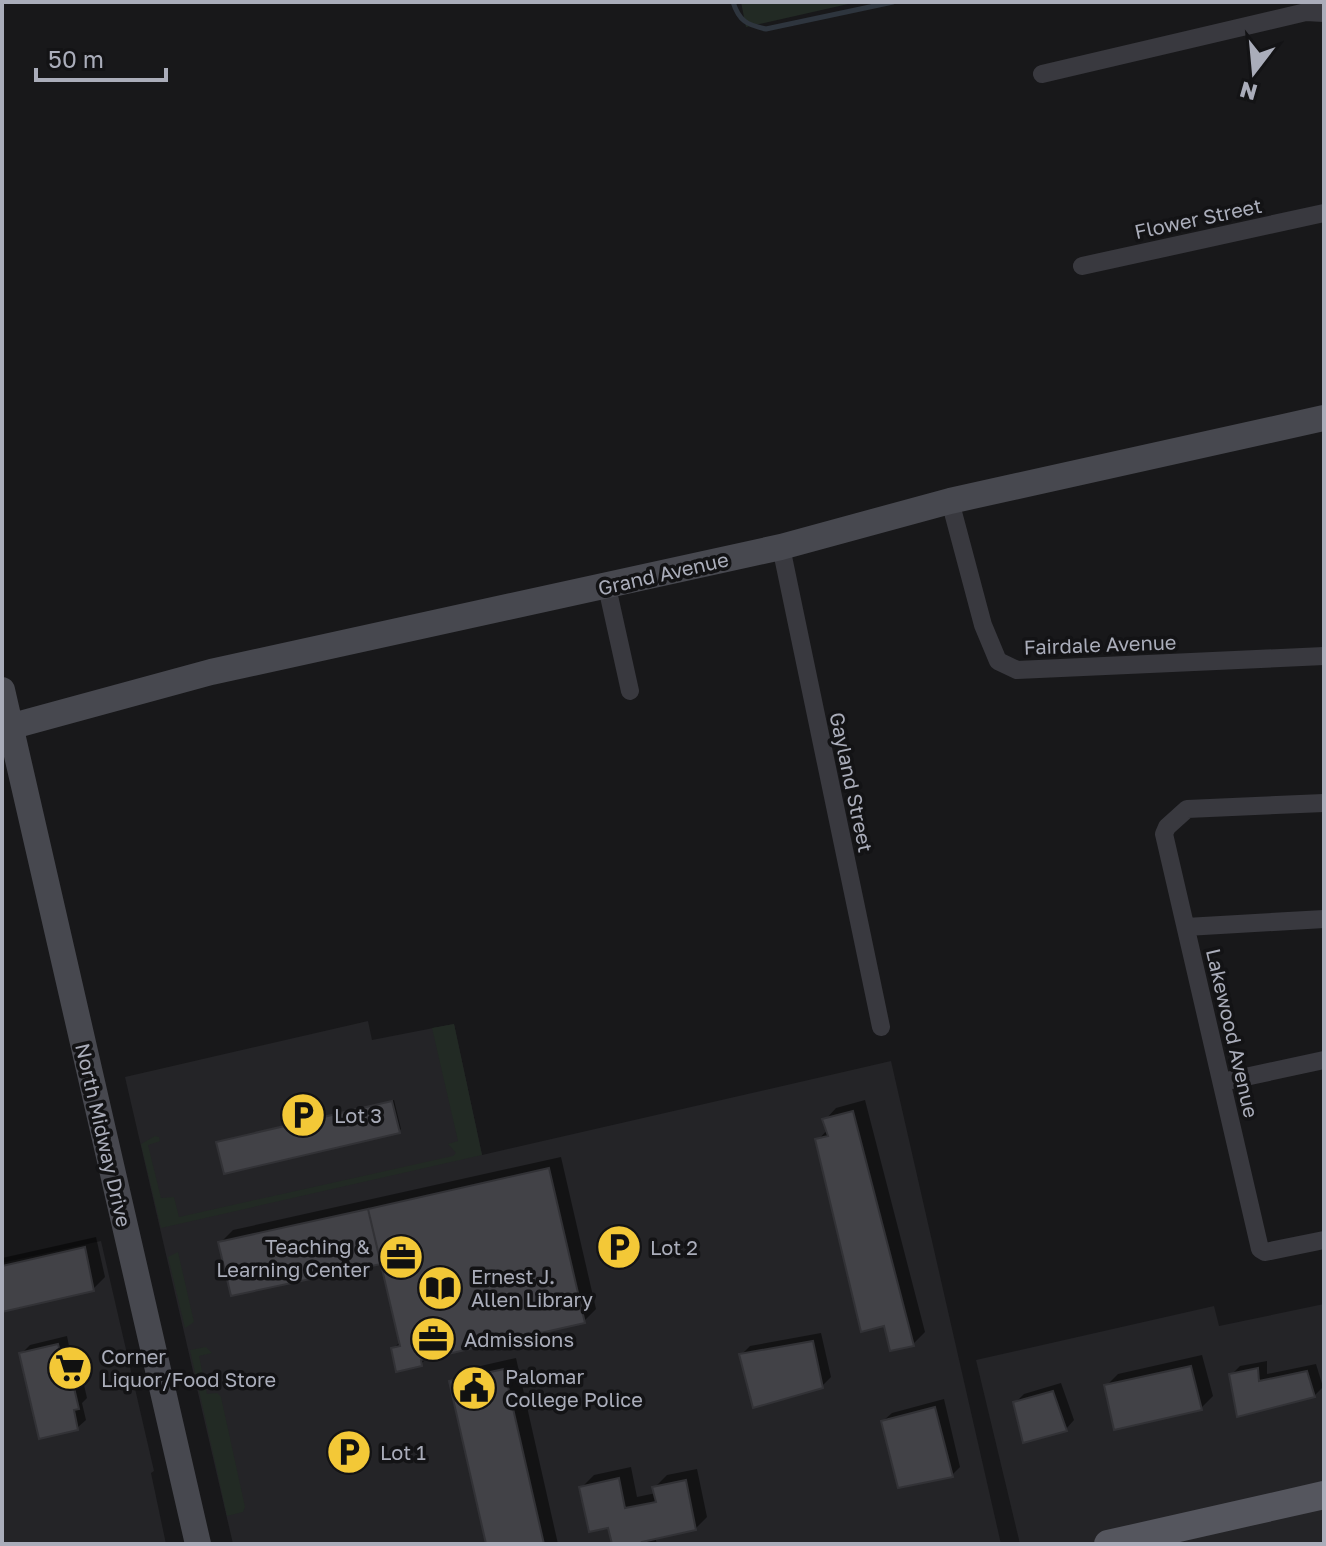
<svg xmlns="http://www.w3.org/2000/svg" width="1326" height="1546" font-family="'Golos Text',sans-serif">
<rect width="100%" height="100%" fill="#18181a"/>
<path fill="#242427" d="M368 1021 372 1040 454 1024 482 1155 891 1061 1001 1544H233L125 1077Z
M101 1241 154 1471 151 1473 166 1544H2V1263Z
M1324 1304V1544H1020L976 1360 1214 1306 1219 1326Z"/>
<path fill="#222a24" d="M741 2H857L746 27Z
M454 1024 482 1155 161 1228 141 1144 155 1136 159 1137 160 1141 148 1145 161 1198 174 1197 179 1217 453 1156 456 1153 448 1144 458 1141 432 1028Z
M178 1252 194 1322 185 1328 168 1257Z
M206 1347 212 1353 199 1356 207 1394 217 1393 221 1397 245 1507 243 1512 227 1516 190 1350Z"/>
<path fill="#0007" d="M394 1100 401 1129 399 1131 218 1143Z
M865 1100 925 1332 913 1344 886 1324 818 1140 828 1129 825 1120 836 1108Z
M561 1157 596 1309 584 1321 429 1356 421 1364 393 1349 401 1341 382 1261 221 1242 233 1230Z
M96 1237 105 1277 93 1289 2 1310V1258Z
M821 1333 831 1377 822 1386 741 1355 750 1346Z
M67 1336 71 1356 77 1355 87 1398 82 1403 86 1420 77 1428 21 1354 30 1345Z
M1202 1355 1213 1396 1201 1408 1106 1386 1118 1374Z
M516 1358 558 1544H488L451 1382 463 1370Z
M1267 1361V1374L1316 1364 1323 1387 1314 1396 1231 1375 1240 1366Z
M1061 1383 1074 1420 1066 1429 1015 1403 1024 1394Z
M944 1399 960 1467 952 1475 883 1421 892 1413Z
M631 1467 637 1497 656 1493 655 1487 667 1475 697 1469 707 1517 695 1529 655 1537 657 1544H614L610 1526 582 1487 594 1475Z"/>
<g fill="none" stroke-linecap="round" stroke-linejoin="round">
<path stroke="#2e353e" stroke-width="5" d="M733 2C739 21 747 25 766 29L893 2"/>
</g>
<path fill="#424247" stroke="#323236" stroke-width="2" d="M392 1101 400 1133 224 1174 216 1142Z
M853 1111 914 1346 890 1351 884 1326 861 1332 815 1139 828 1136 822 1119Z
M549 1168 585 1323 421 1360 422 1366 396 1372 391 1348 400 1346 368 1209Z
M368 1209 381 1264 231 1296 218 1242Z
M85 1247 94 1291 2 1312V1266Z
M813 1341 823 1388 753 1408 739 1354Z
M58 1344 63 1363 68 1362 79 1409 74 1410 78 1430 39 1439 19 1353Z
M1191 1366 1202 1410 1114 1430 1104 1385Z
M1258 1368 1259 1381 1307 1371 1315 1397 1237 1417 1229 1374Z
M504 1369 544 1544H486L449 1381Z
M1053 1391 1067 1431 1023 1443 1013 1402Z
M935 1407 953 1477 898 1488 881 1421Z
M619 1478 625 1508 656 1502 652 1487 686 1480 696 1530 642 1542 643 1544H612L608 1528 589 1532 579 1487Z"/>
<g fill="none" stroke-linecap="round" stroke-linejoin="round">
<path stroke="#39393f" stroke-width="18" d="M1042 74 1306 12 1324 13
M1082 266 1324 213
M950 501 983 625 998 661 1017 670 1324 656
M781 547 881 1027
M607 587 630 691
M1324 803 1187 809 1167 827 1164 834 1260 1249 1265 1252 1324 1240
M1186 927 1324 919
M1222 1082 1324 1060"/>
<path stroke="#47484f" stroke-width="26" d="M2 690 198 1544
M2 729 211 672 781 547 950 501 1324 418"/>
<path stroke="#55565e" stroke-width="28" d="M1108 1544 1324 1495"/>
</g>
<defs>
<g id="parking-disc" transform="scale(2.3)"><circle r="9.5" fill="#f3c837" stroke="#131315"/><path d="M-3.5-5.5H1a3.5 3.5 0 0 1 0 7H-1V5.5H-3.5ZM-1-3.4V-.6H.8a1.4 1.4 0 0 0 0-2.8Z" fill="#111"/></g>
<g id="office-disc" transform="scale(2.3)"><circle r="9.5" fill="#f3c837" stroke="#131315"/><path d="M-6-3h4V-5.5h4V-3h4V5H-6ZM-1-4.5V-3h2v-1.5ZM-6 0V1H6V0Z" fill="#111"/></g>
<g id="library-disc" transform="scale(2.3)"><circle r="9.5" fill="#f3c837" stroke="#131315"/><path d="M-6-4Q-3-5.5-.7-3.5V5Q-3 3-6 4ZM6-4Q3-5.5 .7-3.5V5Q3 3 6 4Z" fill="#111"/></g>
<g id="supermarket-disc" transform="scale(2.3)"><circle r="9.5" fill="#f3c837" stroke="#131315"/><path d="M-6-5.5h2.5l.6 2H6L4.5 2H-2.5L-4.4-4H-6ZM-1.5 3.2a1.3 1.3 0 1 0 .1 0ZM3 3.2a1.3 1.3 0 1 0 .1 0Z" fill="#111"/></g>
<g id="civic-disc" transform="scale(2.3)"><circle r="9.5" fill="#f3c837" stroke="#131315"/><path d="M-.6-6.5H3V-4.5H.6V-3L4-1V1h2V6H-6V1h2V-1L-.6-3ZM-1.2 2.5V6h2.4V2.5Z" fill="#111"/></g>
</defs>
<g fill-rule="evenodd">
<use href="#parking-disc" x="303" y="1115"/>
<use href="#parking-disc" x="619" y="1247"/>
<use href="#office-disc" x="401" y="1257"/>
<use href="#library-disc" x="440" y="1288"/>
<use href="#office-disc" x="433" y="1339"/>
<use href="#supermarket-disc" x="70" y="1368"/>
<use href="#civic-disc" x="474" y="1388"/>
<use href="#parking-disc" x="349" y="1452"/>
</g>
<g text-anchor="middle" dominant-baseline="central" stroke-width="7" stroke-linejoin="round" paint-order="stroke">
<g font-size="20" fill="#aaadba" stroke="#131315">
<text transform="translate(1198 218) rotate(-12)">Flower Street</text>
<text transform="translate(663 573) rotate(-13)">Grand Avenue</text>
<text transform="translate(1100 644) rotate(-2)">Fairdale Avenue</text>
<text transform="translate(852 782) rotate(78)">Gayland Street</text>
<text transform="translate(1233 1033) rotate(77)">Lakewood Avenue</text>
<text transform="translate(104 1135) rotate(77)">North Midway Drive</text>
</g>
<g font-size="20" fill="#aaadba" stroke="#131315" text-anchor="start">
<text x="334" y="1115">Lot 3</text>
<text x="370" y="1246" text-anchor="end">Teaching &amp;<tspan x="370" dy="23">Learning Center</tspan></text>
<text x="650" y="1247">Lot 2</text>
<text x="471" y="1276">Ernest J.<tspan x="471" dy="23">Allen Library</tspan></text>
<text x="464" y="1339">Admissions</text>
<text x="101" y="1356">Corner<tspan x="101" dy="23">Liquor/Food Store</tspan></text>
<text x="505" y="1376">Palomar<tspan x="505" dy="23">College Police</tspan></text>
<text x="380" y="1452">Lot 1</text>
</g>
</g>
<rect width="1326" height="1546" fill="none" stroke="#aaadba" stroke-width="8"/>
<g transform="translate(1254 72) rotate(196)" stroke="#131315" stroke-width="6" paint-order="stroke">
<path d="M0-6L14 30L0 20L-14 30Z" fill="#aaadba"/>
<text y="-12" font-size="22" font-weight="bold" text-anchor="middle" fill="#aaadba">N</text>
</g>
<path d="M36 68v12h130v-12" fill="none" stroke="#aaadba" stroke-width="4"/>
<text x="48" y="68" font-size="24" fill="#aaadba" stroke="#131315" stroke-width="6" paint-order="stroke">50 m</text>
</svg>
